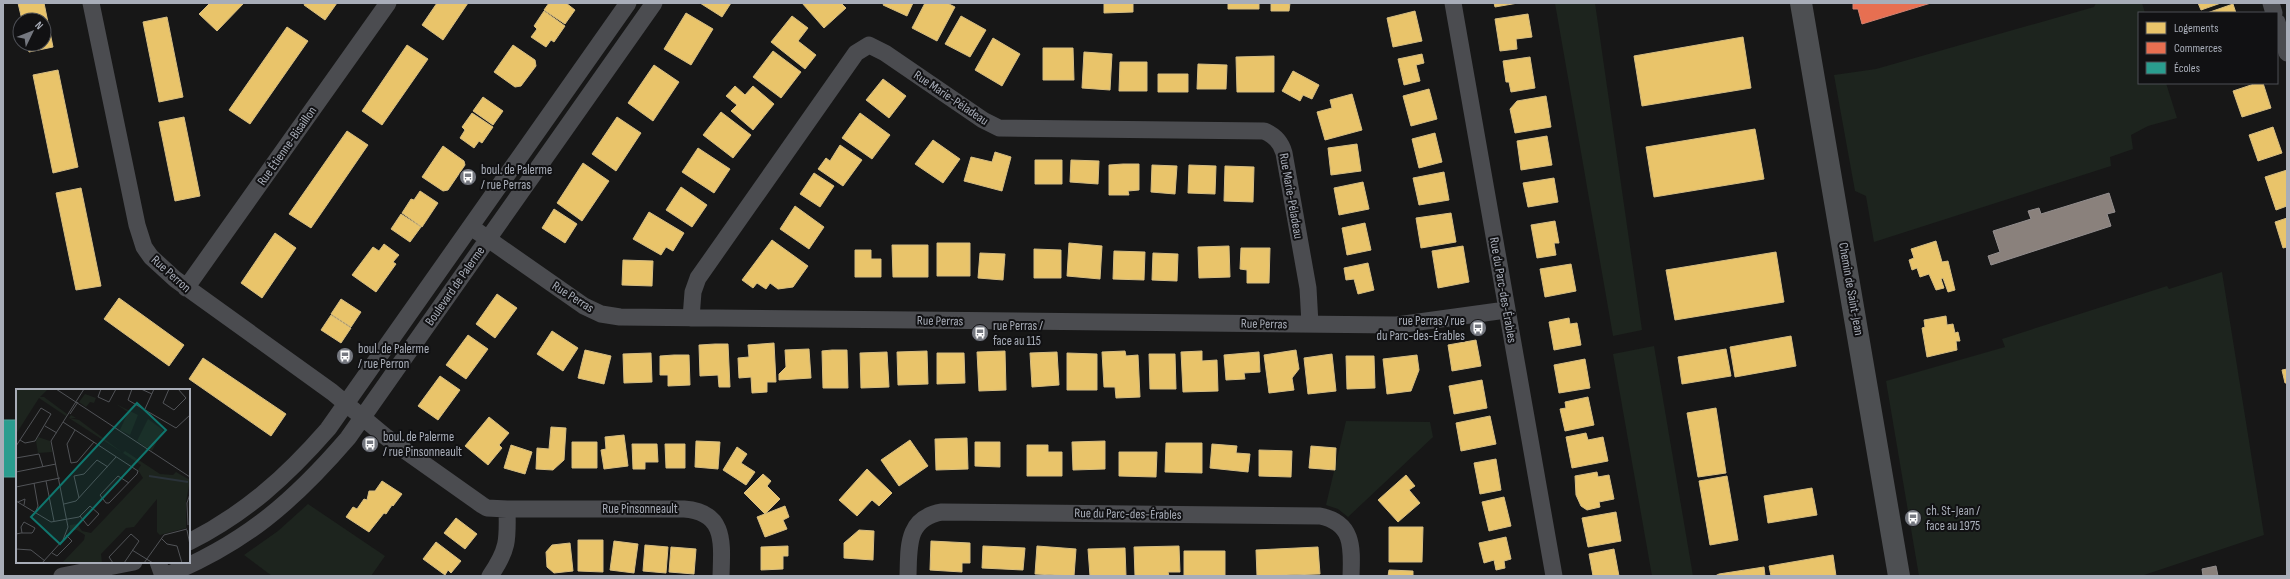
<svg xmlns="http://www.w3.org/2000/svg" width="2290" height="579" font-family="'Sofia Sans Condensed',sans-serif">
<rect width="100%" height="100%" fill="#171717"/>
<path fill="#1d241e" d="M1555 3H1595L1642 330 1613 336Z
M2096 3H2142L2145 13H2139V83H2166L2177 118 2148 126 2131 135 2133 149 2110 157 2111 166 1874 242 1866 196 1855 191 1834 75 1876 69 2094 7Z
M2222 272 2264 535 2141 576H1919L1886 381 2005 347 2002 339 2167 286 2169 289Z
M1654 346 1693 576H1652L1613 354Z
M1346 421 1430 422 1433 437 1348 517 1338 509 1326 505Z
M308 504 385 556 371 576H272L244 555 278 531Z"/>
<path fill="#e9c46a" stroke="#d6bd81" d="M18 3H44L53 47 29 52 27 44H44V20H22Z
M210 3H244L217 31 199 14Z
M305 3H337L325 20 304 5Z
M437 3H468L443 40 422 25Z
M549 3H566L575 10 565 24 544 10Z
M700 3H731L722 17Z
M802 3H841L846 8 824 28Z
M884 3H913L907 16 883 5Z
M925 3H947L955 7 937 41 912 28Z
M1104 3H1133V12L1104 13Z
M1228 3H1259V9H1228Z
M1271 3H1290L1289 11H1271Z
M1494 3H1518L1495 7Z
M2198 3H2221L2201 10Z
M2233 4 2236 13H2207Z
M544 11 565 26 554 42 551 40 546 47 531 37 537 29 534 26Z
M1415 11 1422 41 1393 47 1387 18Z
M686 13 713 29 691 65 664 49Z
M1528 14 1532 37 1516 39 1517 49 1500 51 1495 19Z
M792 16 808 28 798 41 816 55 805 69 771 42Z
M961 16 986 30 970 57 945 44Z
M167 17 183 97 159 102 143 22Z
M287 27 308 41 250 124 229 110Z
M1743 37 1751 88 1642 106 1634 56Z
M993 38 1020 54 1002 86 975 70Z
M407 45 428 59 382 125 362 111Z
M513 45 535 60 536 66 521 86 515 87 494 72Z
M1043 48H1073L1074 80H1043Z
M773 51 801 72 781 98 753 77Z
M1084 52 1112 54 1110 90 1082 88Z
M1422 54 1424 63 1416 65 1420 81 1404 85 1398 59Z
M1274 56V92H1237L1236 57Z
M1530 57 1535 88 1511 92 1509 82H1506L1503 61Z
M1120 62H1147V91H1119Z
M1198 64 1227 65 1226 89H1197Z
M654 65 679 82 653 121 628 103Z
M58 70 78 167 53 173 33 75Z
M1293 71 1319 85 1312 99 1303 95 1300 101 1282 91Z
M1158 74H1188V92H1158Z
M883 79 906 96 889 118 866 100Z
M2257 83H2263L2271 108 2242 117 2233 91Z
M735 86 745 95 753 86 774 104 753 130 731 111 737 105 726 96Z
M1429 89 1437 119 1411 126 1403 96Z
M1352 94 1362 130 1325 140 1317 112 1332 108 1330 100Z
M1546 96 1551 127 1515 133 1510 109 1517 101Z
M483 97 503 111 493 125 473 111Z
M721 112 751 135 733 158 703 135Z
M472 113 493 127 482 143 479 141 474 148 460 138 465 130 462 127Z
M860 113 890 135 872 159 842 138Z
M184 117 200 196 175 201 159 122Z
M617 117 641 133 616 171 592 154Z
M2273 127 2282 153 2258 161 2249 135Z
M1755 129 1764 179 1654 197 1646 147Z
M347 131 368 145 311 228 289 214Z
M1435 133 1442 162 1419 168 1412 139Z
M1547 136 1552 165 1521 170 1517 141Z
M933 140 960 159 943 183 915 164Z
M1357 144 1361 171 1331 175 1328 148Z
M840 145 862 160 843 186 818 169 826 158 830 161Z
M443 146 464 161 465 165 448 190 443 191 422 177Z
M698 148 730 169 714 193 682 172Z
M995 152 1011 157 1002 191 964 181 971 157 992 162Z
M1035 160H1062V184H1035Z
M1071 160 1099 161 1098 184 1070 182Z
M583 163 609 181 582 221 557 203Z
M1123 164H1139V190L1128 191 1129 195H1109V165Z
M1152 165 1177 166 1175 194 1151 192Z
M1189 165 1216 166 1215 194 1188 193Z
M1225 166 1254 167 1253 202 1224 201Z
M2287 170V206L2276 210 2265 177Z
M1444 172 1449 200 1419 205 1413 178Z
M814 173 834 186 820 207 800 194Z
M1554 178 1558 202 1528 207 1523 183Z
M1363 182 1369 209 1339 215 1334 188Z
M681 187 707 205 692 227 666 210Z
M81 188 101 286 76 290 56 193Z
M420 191 438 203 422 227 402 213 411 199 414 200Z
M795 206 824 227 809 249 780 229Z
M554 209 577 224 565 243 542 228Z
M649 212 684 233 673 251 666 247 661 255 633 239Z
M1451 213 1456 242 1421 248 1416 218Z
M401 214 421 227 410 242 391 229Z
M2287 218V247L2283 248 2275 222Z
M1555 221 1559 243H1554L1556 255 1537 258 1531 225Z
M1365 223 1371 250 1347 255 1342 228Z
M275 233 296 248 262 298 241 283Z
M772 240 808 266 793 287 778 289 770 283 766 289 757 283 753 288 742 280Z
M1936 241 1942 262 1948 261 1955 290 1948 292 1943 278 1941 279 1944 288 1936 290 1929 274 1920 277 1917 268 1912 270 1909 260 1914 258 1911 249Z
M937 243H970V276H937Z
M1069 243 1102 246 1100 279 1067 276Z
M384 244 399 255 393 262 396 264 376 292 352 275 373 247 379 251Z
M892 245H928V277H893Z
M1229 246 1230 277 1199 278 1198 247Z
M1463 246 1469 282 1438 288 1432 251Z
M1241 248H1270L1269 283H1247V270L1240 269Z
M1034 249 1061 250V278H1034Z
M855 250H871V259H881V277H855Z
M1114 251 1145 252 1144 280 1113 279Z
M1776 252 1784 302 1675 320 1666 270Z
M980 253 1005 254 1003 280 978 278Z
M1153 253 1178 254 1177 281 1152 280Z
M623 260 653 261 652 286 622 285Z
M1368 263 1374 290 1358 294 1354 279 1346 280 1344 268Z
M1571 264 1576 291 1545 297 1540 269Z
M497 294 517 308 495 338 476 324Z
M119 298 184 345 169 366 104 319Z
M341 299 361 312 351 327 331 314Z
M331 315 351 328 341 343 321 330Z
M1946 316 1947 325 1953 324 1955 333 1958 332 1960 341H1956L1957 350 1927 357 1922 328 1925 327 1924 320Z
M1569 318 1570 324 1577 323 1581 345 1554 350 1549 322Z
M552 331 578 348 563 371 537 354Z
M468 335 488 349 466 379 446 365Z
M1791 336 1796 366 1735 377 1730 347Z
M1476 340 1481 366 1452 371 1448 345Z
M774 343 776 382H767V392L752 393 751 377 739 378 738 358 749 357 748 345Z
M715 344H728L730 387H719L718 375 700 376 699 345Z
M809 349 811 378 779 380V374L786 367 785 350Z
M1726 349 1731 376 1682 384 1678 357Z
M585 350 611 356 604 384 578 378Z
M832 350H847L848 388H823L822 351Z
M1296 350 1299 369 1292 378 1294 390 1269 393 1264 355Z
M927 351 928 384 898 385 897 352Z
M1005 351 1006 390 979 391 977 352Z
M1125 351 1126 356 1138 355 1140 397 1116 398 1115 387H1104L1102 352Z
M1202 351V361L1217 360 1218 391 1183 392 1181 352Z
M887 352 889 387 861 388 860 353Z
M1057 352 1059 385 1032 387 1030 353Z
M1259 352 1260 372 1244 373 1245 379 1226 380 1224 355Z
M651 353 652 382 624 383 623 354Z
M937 353H964L965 383 937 384Z
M1067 353 1097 354V390H1067Z
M1149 354H1175L1176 389H1150Z
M1332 354 1336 391 1308 394 1304 358Z
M674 355H689L690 385 668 386V375H660V356Z
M1417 355 1419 370 1411 391 1387 394 1383 359Z
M1346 356H1374L1375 388 1347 389Z
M203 358 286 414 271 436 189 379Z
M1585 359 1590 388 1559 393 1554 365Z
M2287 369V383H2285L2282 370Z
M440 376 460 390 438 420 418 406Z
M1482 380 1487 408 1454 414 1449 386Z
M1588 397 1594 425 1565 431 1560 409 1566 408 1565 402Z
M1716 408 1726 473 1698 477 1687 413Z
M1490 416 1496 444 1461 451 1456 423Z
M489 417 509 433 499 445 502 448 488 465 465 446Z
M551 427 566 428 564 460 553 470 536 469 537 448 549 449Z
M1586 433 1588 440 1603 437 1608 461 1572 468 1566 437Z
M624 435 628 466 604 469 601 450 606 449 605 437Z
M967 438 968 469 936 470 935 439Z
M910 440 928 466 899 486 881 460Z
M696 441 720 442 718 469 695 467Z
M1105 441V469L1073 470 1072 442Z
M572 442H597V468H572Z
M975 442H1000V467L975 466Z
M1166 443H1202V473L1165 472Z
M632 444H657L658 462H645V469H633Z
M665 444H685V468H666Z
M1212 444 1237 446 1236 453 1250 454 1248 472 1210 468Z
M511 445 532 452 525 474 504 468Z
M1027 445H1048V452H1062V476H1027Z
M1311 446 1336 448 1335 470 1309 468Z
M737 447 747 454 741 463 755 472 746 485 723 470Z
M1259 450 1292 451 1291 477 1259 476Z
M1119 452H1157L1156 477 1119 476Z
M1496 459 1501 490 1480 494 1474 463Z
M867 469 892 493 879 506 872 500 857 516 839 500Z
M1597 472 1598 477 1609 475 1614 499 1599 502 1600 507 1587 510 1581 506 1576 495 1575 476Z
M763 474 771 481 767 486 780 499 765 514 744 493Z
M1406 475 1415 486 1409 490 1420 503 1398 522 1378 500Z
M1727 476 1738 540 1710 545 1699 481Z
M382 481 402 494 393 506 392 505 386 514 384 513 369 532 346 517 353 507 357 509 364 499 367 500 369 491H375Z
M1812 488 1817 515 1768 523 1764 496Z
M1504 497 1511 526 1489 531 1482 502Z
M785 506 789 517 783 520 787 529 765 537 757 517Z
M1616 512 1621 541 1588 547 1582 518Z
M456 518 477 534 465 549 444 533Z
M1389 527H1423L1422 562H1389Z
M859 530 874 531 873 560 844 558V543Z
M1506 537 1511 559 1504 561 1505 568 1496 570 1494 560 1484 563 1479 543Z
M578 540H603V572L578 571Z
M614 541 638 544 634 573 610 570Z
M931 541 970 543V563H962V572L930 570Z
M436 542 461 561 451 573 448 570 445 575 423 559Z
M570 543 573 571 554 573 547 567 546 552 552 545Z
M645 545 668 547 666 573 643 571Z
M788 546V556H783V569L761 570V547Z
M983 546 1025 548 1023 570 982 568Z
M1037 546 1076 549 1074 576 1035 574Z
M1179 546 1180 572H1168L1169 576H1135L1134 547Z
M671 547 696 549 694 574 669 572Z
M1318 547 1320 574 1257 576 1256 550Z
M1125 548 1126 576H1090L1088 549Z
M1614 549 1619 576H1593L1589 554Z
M1184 551H1225V576H1184Z
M1833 555 1836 576H1771L1769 566Z
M1764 567 1765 576H1715L1719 574Z
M1389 570 1413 571V576H1388Z"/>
<path fill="#e76f51" stroke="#d48270" d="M1853 3H1931L1862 24 1858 9H1853Z"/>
<path fill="#2a9d8f" stroke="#50a29b" d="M3 420H17V477H3Z"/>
<path fill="#8a817c" stroke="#938e8e" d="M2109 193 2115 212 2107 214 2111 226 1991 265 1988 256 2000 252 1993 231 2031 219 2028 211 2039 208 2041 214Z
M2216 566 2218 576H2203L2202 569Z"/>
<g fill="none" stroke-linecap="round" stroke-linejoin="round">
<path stroke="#4b4c50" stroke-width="17" d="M91 3 137 225 144 247 151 257 175 279 332 392 386 437 482 505 487 508 507 509H684C726 512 722 543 721 576
M1453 3 1554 576
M2271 3 2274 13
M2277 22 2287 53
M471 227 584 306 601 314 620 317 1397 325 1506 310
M186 288 388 3
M691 318 693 292 698 278 856 53 869 45 885 53 983 120 999 128 1264 131C1274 135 1281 142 1284 153L1308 288 1310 324
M189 542C246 513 286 477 328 429L628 3
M158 562 163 576
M62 576 134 562
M165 576C244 544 293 502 348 438L654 3
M490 576C508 550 508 540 507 509
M908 576C909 547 906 518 942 512L1320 516C1354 523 1352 548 1351 576"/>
<path stroke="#4d4f52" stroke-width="22" d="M1801 3 1899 576"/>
</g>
<defs>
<g id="bus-disc" transform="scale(0.9)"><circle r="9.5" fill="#757880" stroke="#111113"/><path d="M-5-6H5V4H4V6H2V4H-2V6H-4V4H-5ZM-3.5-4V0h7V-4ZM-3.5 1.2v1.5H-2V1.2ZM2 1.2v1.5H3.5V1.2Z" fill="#fff"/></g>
</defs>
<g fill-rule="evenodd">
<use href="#bus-disc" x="468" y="177"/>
<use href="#bus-disc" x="1478" y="328"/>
<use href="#bus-disc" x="980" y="333"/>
<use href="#bus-disc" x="345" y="356"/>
<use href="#bus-disc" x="370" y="444"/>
<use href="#bus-disc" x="1913" y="518"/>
</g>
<g text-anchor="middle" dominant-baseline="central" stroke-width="4" stroke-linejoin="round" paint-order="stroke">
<g font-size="13" fill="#a8adb8" stroke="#111113">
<text transform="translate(951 98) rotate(34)">Rue Marie-Péladeau</text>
<text transform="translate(287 146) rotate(-55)">Rue Étienne-Bisaillon</text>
<text transform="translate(1291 196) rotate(80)">Rue Marie-Péladeau</text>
<text transform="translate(171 274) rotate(42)">Rue Perron</text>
<text transform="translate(455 286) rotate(-55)">Boulevard de Palerme</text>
<text transform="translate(1851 289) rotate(80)">Chemin de Saint-Jean</text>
<text transform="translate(1503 290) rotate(80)">Rue du Parc-des-Érables</text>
<text transform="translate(573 297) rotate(32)">Rue Perras</text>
<text transform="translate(940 321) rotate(1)">Rue Perras</text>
<text transform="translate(1264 324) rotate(1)">Rue Perras</text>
<text x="640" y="509">Rue Pinsonneault</text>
<text transform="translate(1128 514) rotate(1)">Rue du Parc-des-Érables</text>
</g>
<g font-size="13" fill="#a8adb8" stroke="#111113" text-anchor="start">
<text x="481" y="170">boul. de Palerme<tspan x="481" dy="15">/ rue Perras</tspan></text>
<text x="1465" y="321" text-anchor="end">rue Perras / rue<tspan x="1465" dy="15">du Parc-des-Érables</tspan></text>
<text x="993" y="326">rue Perras /<tspan x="993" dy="15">face au 115</tspan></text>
<text x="358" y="349">boul. de Palerme<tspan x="358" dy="15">/ rue Perron</tspan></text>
<text x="383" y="437">boul. de Palerme<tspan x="383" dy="15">/ rue Pinsonneault</tspan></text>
<text x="1926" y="511">ch. St-Jean /<tspan x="1926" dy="15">face au 1975</tspan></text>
</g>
</g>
<g transform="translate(16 389)">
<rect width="174" height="174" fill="#171717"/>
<path d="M0 0H32L24 8H28L51 25 50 27 23 9 0 45ZM69 5 80 9 78 14 74 13 70 18 63 13ZM100 15 122 26 114 46 104 41 112 23ZM55 26 60 29H54L63 31 107 64 53 29ZM132 30 147 41 136 62 121 52ZM22 48 34 52 36 63 22 64 20 52ZM109 62 144 85 157 86 160 83 174 91 170 113V139L144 146 141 143V110L118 138 110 139 85 165 86 174H46L68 151 69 146 61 141 54 142V136L61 135 66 142 75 144 127 89 122 81 125 76 107 64Z" fill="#1d241e"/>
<path fill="none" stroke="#2a3239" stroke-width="2" d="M133 87 172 93"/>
<path fill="none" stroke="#515357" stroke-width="1" d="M40 0 174 88M85 0 82 8 93 13 100 0M116 0 112 11 160 39 174 26M125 0 136 5M153 0 147 14 158 21 170 9 162 0M129 20 138 0M54 25 62 13M47 33 122 82 121 85 93 114H90L84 106 102 87 113 94M29 37 41 44M59 41 51 55 55 74 61 73 78 53M0 57 25 19 35 25 19 52 9 54 4 51M0 69 23 65 27 78M0 83 40 75M30 92 38 132M18 94 22 117 19 124M0 98 44 89M63 109 58 87 68 85 81 71 92 78M0 112 35 133 63 128 74 117 83 125 72 137 64 127M2 113 9 110 8 116M48 115 60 112 100 68M172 136 171 114 174 105M171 141 174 156M0 145 5 144H16L17 143 19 139 8 133 5 138 6 144M145 149 151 155 161 157 166 174M0 160 15 161 29 172M116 161 137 174M36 164 41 167 56 152 50 146M26 174 47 151 52 138 35 52 68 0M97 174 93 168 115 145 123 152 108 174M128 174 148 146 171 140"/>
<path fill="#0f766e" fill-opacity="0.15" stroke="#0f766e" stroke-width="2" d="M121 14 150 41 44 155 15 128Z"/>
<rect width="174" height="174" fill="none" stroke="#a8adb8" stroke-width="2"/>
</g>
<rect width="2290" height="579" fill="none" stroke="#a8adb8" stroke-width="8"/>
<rect x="2138" y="12" width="140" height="72" fill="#111113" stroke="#4d4f55"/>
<rect x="2146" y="22" width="20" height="12" fill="#e9c46a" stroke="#4d4f55"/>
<text x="2174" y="32" font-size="12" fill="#a8adb8">Logements</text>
<rect x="2146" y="42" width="20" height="12" fill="#e76f51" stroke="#4d4f55"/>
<text x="2174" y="52" font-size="12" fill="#a8adb8">Commerces</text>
<rect x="2146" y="62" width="20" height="12" fill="#2a9d8f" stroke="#4d4f55"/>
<text x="2174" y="72" font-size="12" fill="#a8adb8">Écoles</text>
<g transform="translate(32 32) rotate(47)"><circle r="19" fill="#111113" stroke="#4d4f55"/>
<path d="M0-3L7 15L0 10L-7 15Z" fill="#757880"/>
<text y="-6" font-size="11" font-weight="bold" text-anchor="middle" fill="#a8adb8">N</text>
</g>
</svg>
